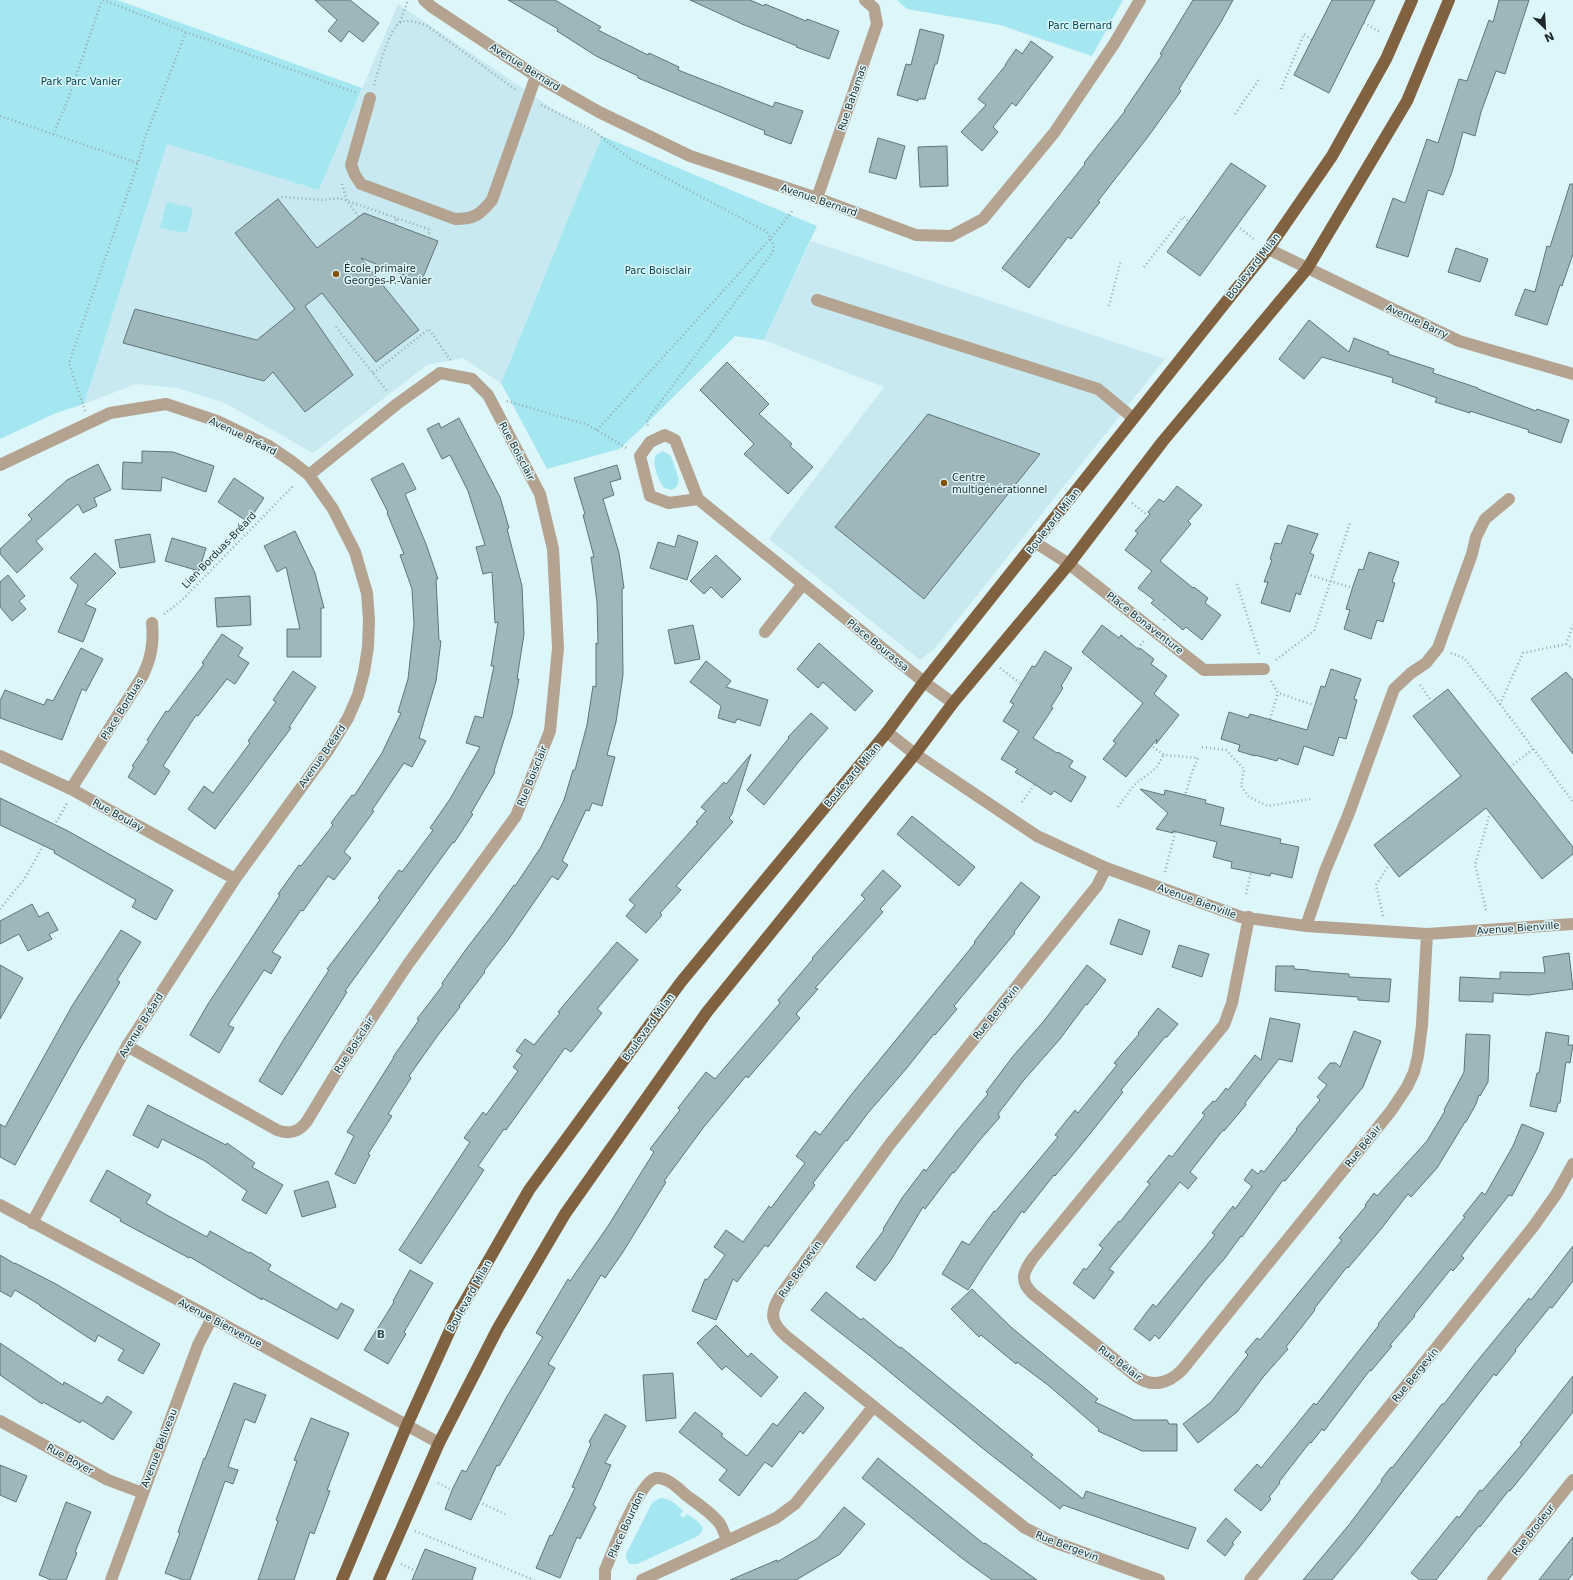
<svg xmlns="http://www.w3.org/2000/svg" width="1573" height="1580" font-family="'DejaVu Sans',sans-serif">
<rect width="100%" height="100%" fill="#ddf6fa"/>
<path fill="#c8e9ef" d="M398 4 558 112 602 136 501 383 463 358 427 365 313 453 225 403 177 388 136 384 84 404 167 144 319 190Z
M811 241 1165 359 935 648 920 660 769 539 884 387 764 340Z"/>
<path fill="#a4e7f1" d="M0 0H117L362 88 319 190 167 144 84 404 56 413 0 439Z
M897 0H1123L1092 56 1000 25 907 9Z
M602 136 817 226 764 340 735 336 642 428 619 449 547 469 501 383Z
M167 202 193 208 187 233 160 228Z
M663 451 671 456 679 480 677 486 672 490 664 488C659 481 651 464 656 455Z
M660 1498C670 1498 676 1504 683 1511L680 1515 683 1518 687 1514C693 1518 702 1523 703 1530L698 1536 637 1564H629L626 1558V1554L652 1503Z"/>
<path fill="#9fb7bb" stroke="#5f7579" d="M315 0H350L379 23 363 42 349 31 341 42 328 31 337 20Z
M508 0H555L601 27 598 30 648 55 649 53 679 67 678 70 773 107 775 102 803 111 791 144 764 134 765 131 638 78V76L596 56 557 31 558 29Z
M690 0H750L764 6 765 4 806 21 807 19 839 31 829 59 796 47 797 46 742 24Z
M1193 0H1233L1221 22 1179 89 1181 91 1147 138 1098 201 1100 202 1071 239 1068 237 1029 288 1002 268 1085 164 1084 163 1125 111H1124L1162 55 1160 54Z
M1332 0H1375L1329 93 1294 75Z
M1499 0H1529L1505 74 1496 71 1481 112 1475 136 1463 132 1452 172 1443 195 1428 190 1408 257 1376 247 1393 198 1405 203 1427 139 1438 143 1459 79 1467 81 1489 20 1493 22Z
M920 29 944 35 937 64H935L925 99H918V101L897 95 906 64 911 65Z
M1031 41 1053 57 1016 106 1012 103 993 127 998 132 982 151 961 132 986 105 978 99 1006 65H1005L1016 49 1022 54Z
M878 138 905 146 896 179 869 172Z
M947 146 948 186 920 187 918 147Z
M1231 163 1266 186 1200 276 1167 252Z
M1570 184H1573V254L1562 286 1560 285 1547 325 1515 315 1525 289 1535 292 1547 246 1550 247Z
M278 199 317 248 364 213 438 241 421 282 361 258 419 330 376 362 322 293 305 306 353 375 305 412 273 372 264 381 123 343 135 309 257 340 295 309 235 233Z
M1456 248 1488 259 1480 282 1448 272Z
M1309 320 1349 352 1354 338 1389 352 1388 354 1434 369 1433 373 1478 388V389L1536 411 1537 409 1569 420 1561 443 1528 432 1529 430 1470 411V413L1435 402 1437 398 1392 382 1393 378 1322 357 1304 379 1279 359Z
M727 362 769 404 759 414 792 444 790 446 813 467 788 494 744 454 754 444 700 390Z
M928 414 1040 454 924 599 835 527Z
M459 418 500 497 509 528 507 529 522 586 524 634 517 679H519L512 715 494 771 495 772 471 813 473 814 454 843 453 842 421 886 345 991 347 992 282 1095 259 1081 284 1039 329 970 327 969 380 900 378 898 399 870 402 872 433 830 430 828 450 799 480 747 466 743 475 716 483 718 494 666H491L498 622 495 623 492 572 483 574 476 547 485 545 468 491 450 455 442 459 427 429 439 423 441 428Z
M142 451 173 452 214 466 206 492 162 477 161 491 122 489 123 462 142 463Z
M403 463 416 489 405 494 426 544 438 579H436L439 640 441 641 436 681 419 738 426 741 412 767 404 763 372 810 374 811 344 852 351 858 334 880 328 876 303 911 301 910 272 952 281 957 271 974 264 970 228 1025 234 1028 219 1053 190 1035 208 1004 280 895 278 894 299 865 301 866 333 825 331 823 352 795 354 796 382 753 401 713 398 712 408 679 414 624 412 589 400 555 404 554 387 513 388 512 371 479Z
M98 464 111 490 94 498 97 506 83 513 78 504 36 541 43 549 17 573 0 554V549L32 519 28 515 67 480Z
M617 465 621 479 610 482 614 495 603 499 619 553 624 588 622 589 623 675 616 722 607 755 615 757 602 806 592 803 589 811 586 810 562 861 568 865 558 880 552 876 508 940 484 971 485 972 459 1006 460 1007 438 1035 409 1076 411 1078 388 1114 392 1116 368 1154 370 1155 355 1184 335 1174 354 1136 347 1132 394 1057H393L419 1020 417 1019 443 985 442 983 467 948 494 913 514 885 515 886 541 847 564 800 573 770H575L587 725 593 686 596 687V643L598 644 597 602 591 557H594L583 515 585 514 574 478Z
M234 478 264 498 248 522 218 502Z
M1177 486 1202 505 1188 521 1191 524 1160 561 1193 588 1194 587 1208 598 1205 603 1221 615 1202 640 1186 627 1183 630 1151 603 1154 600 1138 588 1152 571 1125 550 1138 533 1135 531 1150 514 1148 512 1159 499 1164 502Z
M1288 525 1318 534 1310 553 1314 555 1300 595 1296 593 1290 612 1261 603 1268 582H1264L1272 560 1270 559 1275 543 1281 544Z
M295 531 315 573 324 608H321V657H287V629H300L286 567 277 572 264 546Z
M150 534 155 562 120 568 115 540Z
M678 535 698 542 687 580 650 568 658 542 675 547Z
M172 538 206 548 199 571 165 561Z
M1369 552 1399 562 1392 582 1395 583 1383 622 1377 620 1371 639 1344 629 1350 610 1346 609 1353 586 1359 569 1363 570Z
M95 553 116 573 85 604 96 609 83 642 58 632 78 585 70 578Z
M716 555 741 579 722 598 711 587 704 594 690 581Z
M8 575 25 596 19 601 26 609 12 621 0 607V582Z
M250 596 251 625 217 627 215 598Z
M693 625 700 659 675 664 668 630Z
M1102 625 1119 638 1121 635 1139 650 1140 648 1154 659 1151 664 1167 676 1154 694 1179 715 1156 744 1157 739 1126 777 1103 759 1116 743 1113 741 1143 703 1082 652Z
M222 634 243 648 238 656 249 663 235 684 227 679 198 716 196 715 163 766 170 771 155 795 128 777 134 767 132 766 149 741 147 740 166 711 168 712 204 664 202 663Z
M819 643 873 691 855 711 823 682 818 688 797 669Z
M81 648 103 659 86 691 82 689 62 740 0 718V701L5 690 44 705 47 699 53 701Z
M1045 651 1072 668 1061 686 1063 688 1051 707 1053 708 1033 738 1057 753 1058 752 1073 761 1069 767 1086 777 1071 802 1054 791 1051 795 1031 782 1015 772 1018 769 1001 759 1019 731 1003 721 1014 704 1010 702 1032 666 1035 667Z
M706 661 731 681 726 687 768 700 760 726 737 719 735 723 718 718 721 706 690 682Z
M1331 669 1361 679 1354 699 1357 700 1346 739 1339 737 1333 756 1304 746 1298 765 1278 758 1277 761 1255 755V756L1238 751 1240 745 1221 739 1229 712 1248 718 1250 714 1307 730 1321 686 1325 687Z
M293 671 316 687 289 727 291 728 215 829 188 809 204 786 213 793 250 743 248 741 276 702 273 700Z
M1566 672 1573 680V754L1531 699Z
M1448 689 1573 847V854L1542 879 1486 808 1399 877 1374 845 1461 776 1413 716Z
M811 713 828 728 801 759 764 805 747 790 789 738 788 737Z
M751 754 732 814 729 818 733 822 676 886 681 890 660 913 662 915 646 933 626 916 635 905 629 900 698 823 696 822 706 811 701 807 724 782 726 784Z
M1140 789 1164 795 1165 790 1206 800 1205 803 1224 808 1220 825 1281 839 1280 843 1299 847 1292 878 1271 873 1270 876 1231 868 1232 862 1213 857 1217 842 1173 831V833L1156 829 1168 813Z
M0 798 68 831 173 890 156 920 132 907 136 900 54 853 55 851 0 825Z
M912 816 975 867 959 886 897 834Z
M883 870 901 886 880 909 883 912 815 988 818 989 796 1014 800 1018 748 1078 746 1076 703 1128 664 1181 666 1182 623 1252 605 1278 601 1275 548 1364 555 1368 499 1466 497 1465 471 1520 445 1509 452 1490 462 1470 466 1472 506 1398 543 1337 536 1333 568 1279 570 1281 608 1226 654 1152 650 1149 680 1110 678 1108 706 1072 715 1079 780 1003 778 1000 813 959 812 958 865 899 861 895Z
M1021 882 1040 897 1014 932 1015 933 954 1006 957 1009 935 1035 934 1034 906 1069 868 1113 847 1141 846 1140 813 1183 815 1185 768 1247 765 1245 737 1282 733 1279 716 1320 692 1311 705 1279 707 1280 725 1255 714 1247 726 1230 743 1242 769 1206 771 1208 805 1163 796 1156 815 1131 820 1135 851 1095 975 943 974 942Z
M32 904 39 917 48 912 58 930 49 934 52 939 28 951 19 934 0 944V921Z
M1119 919 1150 931 1142 955 1110 944Z
M121 930 141 942 117 980 120 982 79 1050 15 1165 0 1157V1124L5 1127 72 1006Z
M617 942 638 960 597 1009 602 1013 571 1052 565 1048 506 1130 504 1129 478 1166 484 1170 421 1264 399 1250 470 1142 464 1138 483 1112 486 1115 518 1071 513 1067 522 1055 516 1051 525 1039 534 1045 560 1013 558 1012Z
M1179 945 1209 954 1202 977 1172 967Z
M1569 953 1573 989 1528 995 1493 993V1002L1459 1001 1460 977 1500 979V972L1545 973 1543 957Z
M0 965 23 978 0 1019Z
M1087 965 1106 980 1087 1005 1086 1004 1060 1039 1024 1080 998 1114 1000 1117 979 1141 954 1173 953 1172 925 1209 923 1207 891 1260 875 1281 856 1267 884 1230 883 1229 902 1198 924 1169 926 1171 957 1131 988 1094 986 1092 1014 1055 1043 1022Z
M1276 966H1294V969L1309 970V971L1349 974V977L1391 979 1389 1002 1358 1000V997L1275 991Z
M1158 1008 1178 1024 1167 1037H1165L1121 1090 1123 1092 1085 1140 1055 1176 1054 1175 1024 1213 1022 1211 986 1262 968 1290 942 1274 962 1241 969 1245 994 1211 995 1212 1058 1137 1055 1135 1075 1110 1078 1113 1117 1065 1114 1063 1139 1034 1138 1033Z
M1270 1018 1300 1024 1292 1062 1279 1059 1245 1103 1246 1105 1224 1131 1223 1130 1190 1172 1197 1178 1188 1189 1180 1182 1109 1269 1114 1272 1094 1299 1073 1283 1084 1268 1086 1270 1103 1248 1099 1245 1119 1221 1120 1222 1150 1184 1147 1182 1169 1155 1172 1157 1205 1115 1202 1113 1213 1101 1215 1102 1226 1088 1228 1090 1255 1055 1261 1060Z
M1354 1031 1381 1041 1363 1087 1285 1181 1283 1180 1242 1237 1241 1236 1225 1258 1205 1281 1159 1339 1155 1335 1150 1341 1134 1329 1153 1304 1156 1307 1215 1235 1212 1233 1233 1206 1235 1209 1252 1186 1244 1180 1252 1169 1258 1174 1261 1170 1264 1172 1297 1130 1296 1129 1320 1100 1317 1097 1327 1085 1318 1078 1330 1063H1336L1340 1067Z
M1546 1032 1569 1036 1568 1045H1573L1570 1063 1566 1062 1560 1103H1558L1556 1112 1530 1106 1537 1073H1539Z
M1466 1034 1490 1035 1488 1082 1480 1096 1479 1095 1476 1104 1466 1122H1465L1437 1168 1411 1197 1408 1194 1381 1229 1348 1268 1347 1267 1314 1309 1315 1310 1286 1347 1288 1349 1264 1376 1237 1412 1198 1443 1183 1424 1211 1402 1244 1360 1248 1355 1245 1352 1257 1338 1260 1340 1342 1240 1339 1238 1366 1206 1365 1205 1374 1193 1377 1196 1427 1141 1445 1111 1444 1110 1464 1072Z
M148 1105 226 1145 227 1143 255 1163 252 1167 283 1185 266 1214 242 1200 247 1191 205 1161 162 1139 158 1148 133 1135Z
M1522 1124 1544 1133 1535 1153 1512 1196 1509 1195 1461 1256 1464 1258 1453 1271 1451 1269 1414 1315 1415 1316 1390 1345 1392 1346 1371 1371 1370 1370 1324 1431 1322 1429 1311 1443 1310 1442 1279 1482 1280 1483 1269 1497 1271 1499 1261 1511 1234 1490 1257 1464 1261 1468 1314 1403 1316 1405 1379 1325 1378 1324 1465 1217 1463 1216 1482 1192 1485 1195 1513 1146Z
M107 1170 151 1195 146 1203 165 1214 207 1237 210 1231 249 1253 250 1252 271 1265 268 1270 337 1310 341 1303 354 1310 338 1339 262 1298V1300L190 1257 189 1258 120 1221 121 1219 90 1201Z
M328 1181 336 1207 302 1217 294 1191Z
M1573 1246V1281L1552 1308 1550 1307 1515 1350 1516 1351 1496 1376 1494 1374 1362 1544 1332 1580H1303L1348 1526 1382 1481 1381 1480 1391 1467 1392 1468 1442 1404H1444L1474 1365 1529 1298 1531 1300Z
M0 1255 15 1264V1263L54 1283 160 1344 143 1374 118 1360 124 1350 98 1335 95 1342 40 1306V1305L15 1290 11 1297 0 1291Z
M410 1270 433 1283 404 1332 406 1334 388 1364 364 1350 394 1302 393 1301Z
M972 1289 1012 1328 1098 1399 1095 1402 1134 1420H1167L1169 1424H1177V1451H1142L1098 1431 1099 1429 1048 1385 1017 1362 1016 1364 981 1335 979 1337 951 1309Z
M826 1292 861 1320 863 1318 900 1348 901 1347 1033 1455 1031 1457 1083 1499 1086 1491 1196 1528 1188 1549 1063 1505 1060 1509 981 1447 874 1359 811 1310Z
M716 1325 748 1357 751 1353 778 1377 761 1397 726 1366 722 1370 697 1343Z
M0 1343 63 1385 64 1382 102 1404 107 1396 132 1412 113 1440 82 1420 80 1423 43 1402 42 1404 0 1375Z
M673 1373 676 1418 646 1421 643 1375Z
M1573 1376V1412L1527 1470 1510 1491 1509 1490 1480 1527 1479 1526 1436 1580H1420L1411 1573 1457 1516 1459 1518 1480 1490 1482 1491 1522 1444 1520 1443Z
M234 1383 266 1395 255 1423 245 1419 228 1467 238 1470 233 1484 225 1481 190 1580H183L165 1573 180 1533 178 1532 204 1458 205 1459Z
M805 1392 824 1408 803 1434 800 1431 772 1467 765 1462 739 1496 719 1480 727 1470 679 1432 695 1412 723 1434 721 1436 747 1456 773 1423 777 1426Z
M605 1414 626 1426 605 1463 611 1465 593 1505 596 1507 580 1539 577 1537 560 1578 536 1568 550 1535 552 1536 575 1488 572 1487 591 1444 589 1442Z
M311 1418 349 1433 327 1490 330 1491 314 1534 310 1532 294 1580H258L278 1521 276 1520 297 1461 294 1460Z
M878 1458 984 1544 985 1543 1037 1580H992L963 1559 862 1478Z
M0 1465 27 1476 16 1502 0 1495Z
M66 1502 91 1512 75 1552 77 1553 66 1580H51L39 1575Z
M844 1507 865 1524 840 1554 796 1580H730L777 1560V1562L818 1538Z
M1226 1518 1241 1532 1232 1543 1234 1544 1225 1556 1207 1541Z
M1573 1537V1574L1568 1580H1539Z
M425 1549 476 1568 472 1580H412Z"/>
<g fill="none" stroke-linecap="round" stroke-linejoin="round">
<path stroke="#96aaac" stroke-width="2.5" stroke-dasharray="1 3" stroke-linecap="butt" d="M103 0 186 32 357 93
M400 22 408 0
M1364 23 1380 32
M374 85C378 72 389 27 401 22 410 19 418 23 426 25L516 90
M1281 89 1304 34 1312 40
M541 105 591 129 629 158 767 232 774 246 772 253 647 420 648 427
M1235 114 1260 78
M0 116 138 163
M53 135 69 97 102 0
M342 184 347 201 359 217
M278 199 282 197 322 200 339 198 431 230
M394 224 398 217
M1237 226 1254 239
M427 237 431 230
M1144 267 1183 217 1189 222
M1109 306 1121 260
M336 327 388 392
M373 373 429 329 451 361
M507 401 588 425 628 449
M85 411 69 363 138 163 145 138 186 32
M597 430 771 238 794 209
M1132 503 1151 518
M1303 573 1356 589
M1237 584 1260 656
M164 614 181 601 294 485
M1164 620 1170 613
M1566 644 1573 648
M1135 651 1144 641
M1451 653 1464 658 1500 704 1523 653 1566 644 1573 625
M1276 660 1314 631 1350 523
M1000 668 1024 686
M1271 681 1278 693 1319 707
M1420 685 1432 702
M1500 704 1573 802
M1269 723 1278 693
M1153 747 1164 755 1198 758 1192 772 1184 799
M1202 747 1226 750 1244 769 1241 786 1249 797 1268 806 1310 799
M1510 767 1533 749
M1022 802 1037 781
M1118 807 1134 785 1156 768 1164 755
M1165 872 1176 829
M1246 894 1252 868
M0 909 25 878 67 803
M1486 910 1475 865 1490 813
M1383 916 1376 885 1389 865
M438 1483 452 1490
M479 1502 505 1514
M415 1531 534 1580
M401 1564 416 1571"/>
<path stroke="#b4a390" stroke-width="12" d="M424 0 432 7 536 76 599 112 690 156 817 198 916 235 951 236 983 219 1054 133 1114 44 1140 0
M370 98 351 165 355 175 361 184 455 219C474 219 480 215 492 200L536 76
M817 198 877 24 874 8 865 0
M1268 249 1459 341 1573 374
M817 300 1098 389 1133 418
M0 465 110 413 166 404 217 421 269 446 291 461 309 475 333 509 355 552 367 593 369 620 368 647 364 672 358 695 348 718 327 752 235 879 127 1046 32 1223
M698 499 669 503 650 496 640 456 650 442 665 435 675 440 698 499 924 682 953 703
M1036 543 1069 564 1204 670 1264 669
M765 632 803 584
M887 732 915 754 1037 836 1106 868 1241 917 1306 926 1427 934 1573 924
M0 756 71 789 235 879
M71 789 142 677C151 659 154 644 152 623
M1106 868 1097 886 890 1144 780 1296C769 1314 771 1323 787 1337L1025 1528 1051 1541 1159 1580
M1249 917 1232 1003 1224 1025 1033 1258C1023 1272 1019 1281 1033 1294L1137 1377C1153 1388 1169 1383 1182 1370L1391 1111 1407 1087 1414 1072 1418 1056 1422 1025 1427 934
M1306 926 1325 871 1349 813 1394 689 1411 673 1426 663 1438 648 1472 554 1476 537 1485 519 1509 499
M127 1046 277 1130C290 1135 299 1132 307 1121L344 1060 408 964 516 816 550 731 558 648 553 549 540 494 488 395 472 379 440 373 397 404 309 475
M0 1205 212 1318 439 1443
M0 1421 108 1480 143 1493
M727 1541 776 1518 795 1504 873 1407
M111 1580 198 1345 212 1318
M605 1580V1570C612 1553 640 1481 656 1478 668 1477 679 1489 687 1496 698 1504 712 1513 720 1524 723 1529 725 1535 727 1541L642 1580
M1250 1580 1533 1227 1557 1193 1573 1164
M1493 1580 1573 1480"/>
<path stroke="#806240" stroke-width="12" d="M342 1580 407 1425 456 1317 529 1190 681 982 887 732 924 682 1268 249 1332 156 1386 59 1412 0
M379 1580 439 1443 498 1328 565 1214 707 1012 915 754 953 703 1069 564 1163 441 1307 269 1407 101 1449 0"/>
</g>
<g fill="#875200" stroke="#ddf6fa" stroke-width="1.5">
<circle cx="336" cy="274" r="4"/>
<circle cx="944" cy="483" r="4"/>
</g>
<g text-anchor="middle" dominant-baseline="central" stroke-width="3" stroke-linejoin="round" paint-order="stroke">
<g font-size="10" fill="#00454d" stroke="#ddf6fa">
<text x="1080" y="25">Parc Bernard</text>
<text x="81" y="81">Park Parc Vanier</text>
<text x="658" y="270">Parc Boisclair</text>
</g>
<g font-size="10" fill="#1f292a" stroke="#ddf6fa">
<text transform="translate(525 67) rotate(32)">Avenue Bernard</text>
<text transform="translate(852 98) rotate(-71)">Rue Bahamas</text>
<text transform="translate(819 200) rotate(19)">Avenue Bernard</text>
<text transform="translate(1253 266) rotate(-52)">Boulevard Milan</text>
<text transform="translate(1417 321) rotate(25)">Avenue Barry</text>
<text transform="translate(243 436) rotate(26)">Avenue Bréard</text>
<text transform="translate(517 451) rotate(62)">Rue Boisclair</text>
<text transform="translate(1053 521) rotate(-52)">Boulevard Milan</text>
<text transform="translate(219 550) rotate(-46)">Lien Borduas-Bréard</text>
<text transform="translate(1145 623) rotate(38)">Place Bonaventure</text>
<text transform="translate(878 645) rotate(39)">Place Bourassa</text>
<text transform="translate(122 709) rotate(-58)">Place Borduas</text>
<text transform="translate(322 756) rotate(-55)">Avenue Bréard</text>
<text transform="translate(852 775) rotate(-50)">Boulevard Milan</text>
<text transform="translate(532 776) rotate(-68)">Rue Boisclair</text>
<text transform="translate(118 815) rotate(29)">Rue Boulay</text>
<text transform="translate(1197 901) rotate(20)">Avenue Bienville</text>
<text transform="translate(1518 928) rotate(-4)">Avenue Bienville</text>
<text transform="translate(996 1012) rotate(-51)">Rue Bergevin</text>
<text transform="translate(141 1025) rotate(-58)">Avenue Bréard</text>
<text transform="translate(648 1027) rotate(-54)">Boulevard Milan</text>
<text transform="translate(354 1045) rotate(-57)">Rue Boisclair</text>
<text transform="translate(1363 1146) rotate(-51)">Rue Bélair</text>
<text transform="translate(800 1269) rotate(-55)">Rue Bergevin</text>
<text transform="translate(469 1296) rotate(-61)">Boulevard Milan</text>
<text transform="translate(220 1323) rotate(28)">Avenue Bienvenue</text>
<text transform="translate(1120 1363) rotate(37)">Rue Bélair</text>
<text transform="translate(1415 1375) rotate(-51)">Rue Bergevin</text>
<text transform="translate(159 1448) rotate(-69)">Avenue Béliveau</text>
<text transform="translate(70 1459) rotate(29)">Rue Boyer</text>
<text transform="translate(626 1525) rotate(-65)">Place Bourdon</text>
<text transform="translate(1533 1530) rotate(-52)">Rue Brodeur</text>
<text transform="translate(1067 1546) rotate(21)">Rue Bergevin</text>
</g>
<g font-size="10" fill="#1f292a" stroke="#ddf6fa" text-anchor="start">
<text x="344" y="268">École primaire<tspan x="344" dy="12">Georges-P.-Vanier</tspan></text>
<text x="952" y="477">Centre<tspan x="952" dy="12">multigénérationnel</tspan></text>
</g>
<g font-size="11" font-weight="bold" fill="#3a4f52" stroke="#ddf6fa">
<text x="381" y="1334">B</text>
</g>
</g>
<g transform="translate(1545 28) rotate(155)" stroke="#ddf6fa" stroke-width="3" paint-order="stroke">
<path d="M0-3L7 15L0 10L-7 15Z" fill="#1f292a"/>
<text y="-6" font-size="11" font-weight="bold" text-anchor="middle" fill="#1f292a">N</text>
</g>
</svg>
